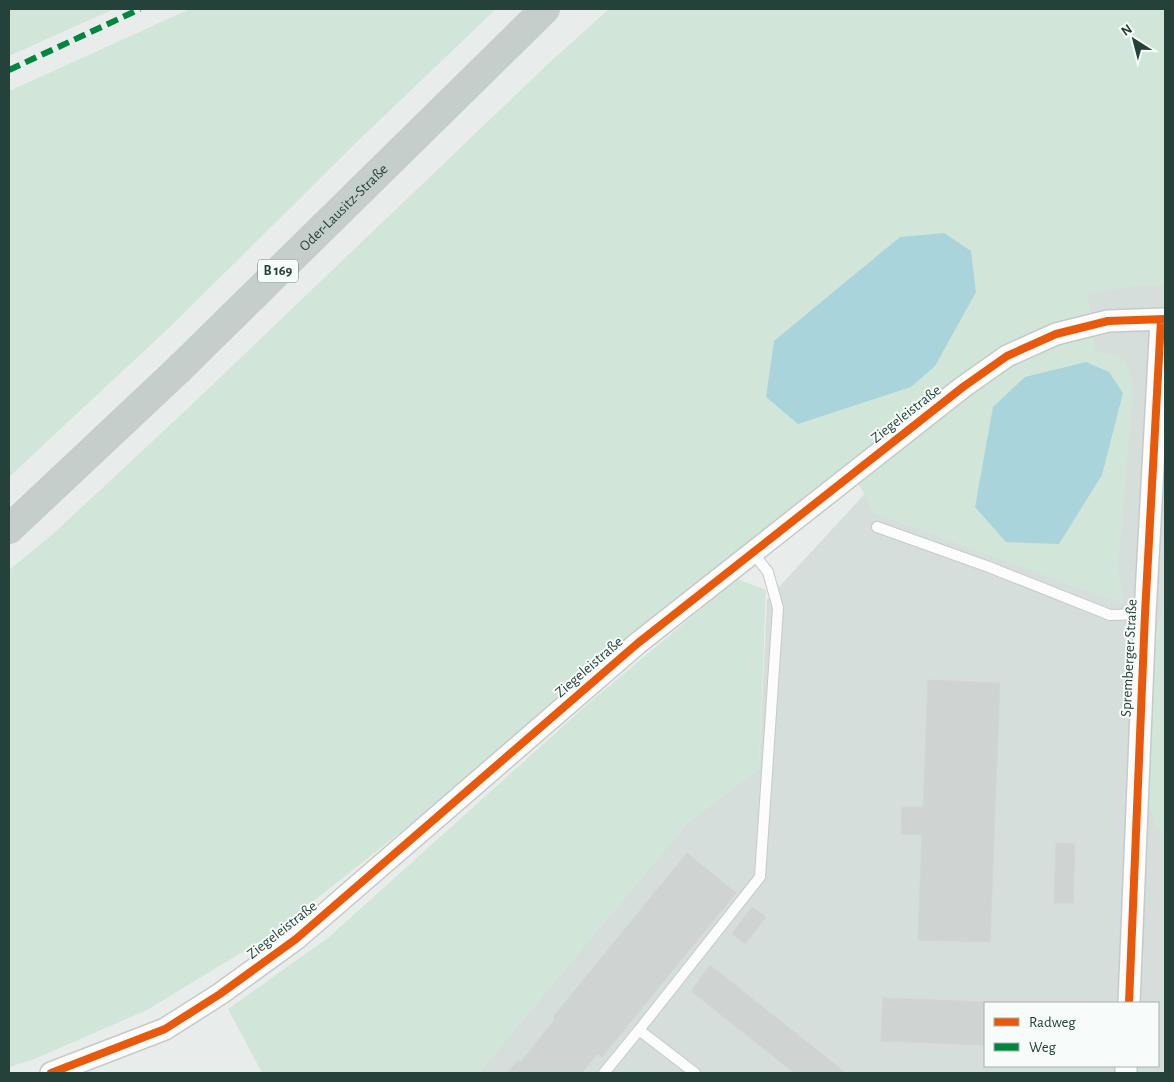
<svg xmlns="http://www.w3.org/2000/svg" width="1174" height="1082" font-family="'Alegreya Sans',sans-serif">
<rect width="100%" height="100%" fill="#e8edeb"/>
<path fill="#d6dedb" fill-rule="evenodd" d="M1165 188V1073H478L688 822 759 768 767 600 963 387 1093 325 1086 292ZM985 1003H1158V1066H985Z"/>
<path fill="#d1e6d8" d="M9 9H114L9 56Z
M190 9H496L361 138 171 326 9 477V91Z
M609 9H1165V286H1140L1086 293 1093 325 1095 352C1123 353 1125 358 1133 384L1118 567 1123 603 1092 593 874 513 857 481 838 485 272 934 147 1010 32 1060 9 1067V570L54 533 186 410 550 62Z
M737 579 766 590 759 768 688 822 478 1073H262L228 1009 329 937 590 702Z
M1165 604V837L1157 828 1149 804 1156 629Z"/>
<path fill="#a9d4db" d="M944 233 971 251 976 292 935 366 911 387 798 424 766 397 774 341 900 237Z
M1086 362 1109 372 1123 393 1102 475 1059 544 1006 542 975 507 993 407 1025 377Z"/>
<path fill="#cfd4d2" stroke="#d1d6d4" d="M928 680 1000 683 990 942 918 940 922 835 901 834 902 807H923Z
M1056 843 1075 844 1073 903H1054Z
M687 853 736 893 602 1057 553 1017Z
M752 907 766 917 745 944 732 934Z
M710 965 793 1031 773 1056 691 991Z
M883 998 1012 1003H985V1045L881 1041Z
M555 1019 597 1054 582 1073H507L518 1060 521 1062Z
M793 1031 846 1073H794L773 1056Z"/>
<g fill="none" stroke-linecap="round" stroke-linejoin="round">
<g stroke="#c5cac8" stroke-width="12">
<path id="service" d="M877 527 989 567 1110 615 1145 614
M639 1030 760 877 778 608 768 572 753 553
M604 1073 639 1030 695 1073"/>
</g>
<g stroke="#c5cac8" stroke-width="24">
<path id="minor" d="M1129 1003 1145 614 1161 320
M51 1073 165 1029 220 994 296 939 638 643 963 387 1007 356 1056 334 1108 321 1165 319
M1126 1073V1066"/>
</g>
<g stroke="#c3ccc9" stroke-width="30">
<g id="trunk">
<path id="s1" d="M9 529 178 370 545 9"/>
</g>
</g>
<use href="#service" stroke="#fcfcfc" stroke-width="10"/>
<use href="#minor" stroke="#fcfcfc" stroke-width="21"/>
<use href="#trunk" stroke="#c6cecc" stroke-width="28"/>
<path stroke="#00873e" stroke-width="6" stroke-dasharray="12 6" stroke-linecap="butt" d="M9 70 140 9"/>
<g stroke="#f7fbf9" stroke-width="11">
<path id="cycleway" d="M1129 1003 1145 614 1161 320
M51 1073 165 1029 220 994 296 939 638 643 963 387 1007 356 1056 334 1108 321 1165 319"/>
</g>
<use href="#cycleway" stroke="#e8590c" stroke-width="8"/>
</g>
<g text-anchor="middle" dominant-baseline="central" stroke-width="4" stroke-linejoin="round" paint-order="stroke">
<rect fill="#f7fbf9" stroke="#637a73" stroke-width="1" x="258" y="259.5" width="40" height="23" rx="4"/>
<g font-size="14" font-weight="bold" fill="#24423a">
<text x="278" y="271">B 169</text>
</g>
<g font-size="15" fill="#24423a" stroke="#f7fbf9">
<text stroke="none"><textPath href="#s1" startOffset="464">Oder-Lausitz-Straße</textPath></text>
<text transform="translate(906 414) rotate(-38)">Ziegeleistraße</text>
<text transform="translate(1129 658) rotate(-87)">Spremberger Straße</text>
<text transform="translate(589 667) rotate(-41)">Ziegeleistraße</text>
<text transform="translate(282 930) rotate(-38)">Ziegeleistraße</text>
</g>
</g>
<rect width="1174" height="1082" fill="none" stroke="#24423a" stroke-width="20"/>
<rect x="984" y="1002" width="175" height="65" fill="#f7fbf9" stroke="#a3b1ad"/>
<rect x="994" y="1018" width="25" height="8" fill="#e8590c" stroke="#a3b1ad"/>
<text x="1029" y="1027" font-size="15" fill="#24423a">Radweg</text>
<rect x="994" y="1043" width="25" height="8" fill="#00873e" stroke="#a3b1ad"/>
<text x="1029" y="1052" font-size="15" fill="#24423a">Weg</text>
<g transform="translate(1134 40) rotate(324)" stroke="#f7fbf9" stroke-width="4" paint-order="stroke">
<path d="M0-4L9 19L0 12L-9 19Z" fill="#24423a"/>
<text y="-8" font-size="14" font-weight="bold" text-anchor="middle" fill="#24423a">N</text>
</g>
</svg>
